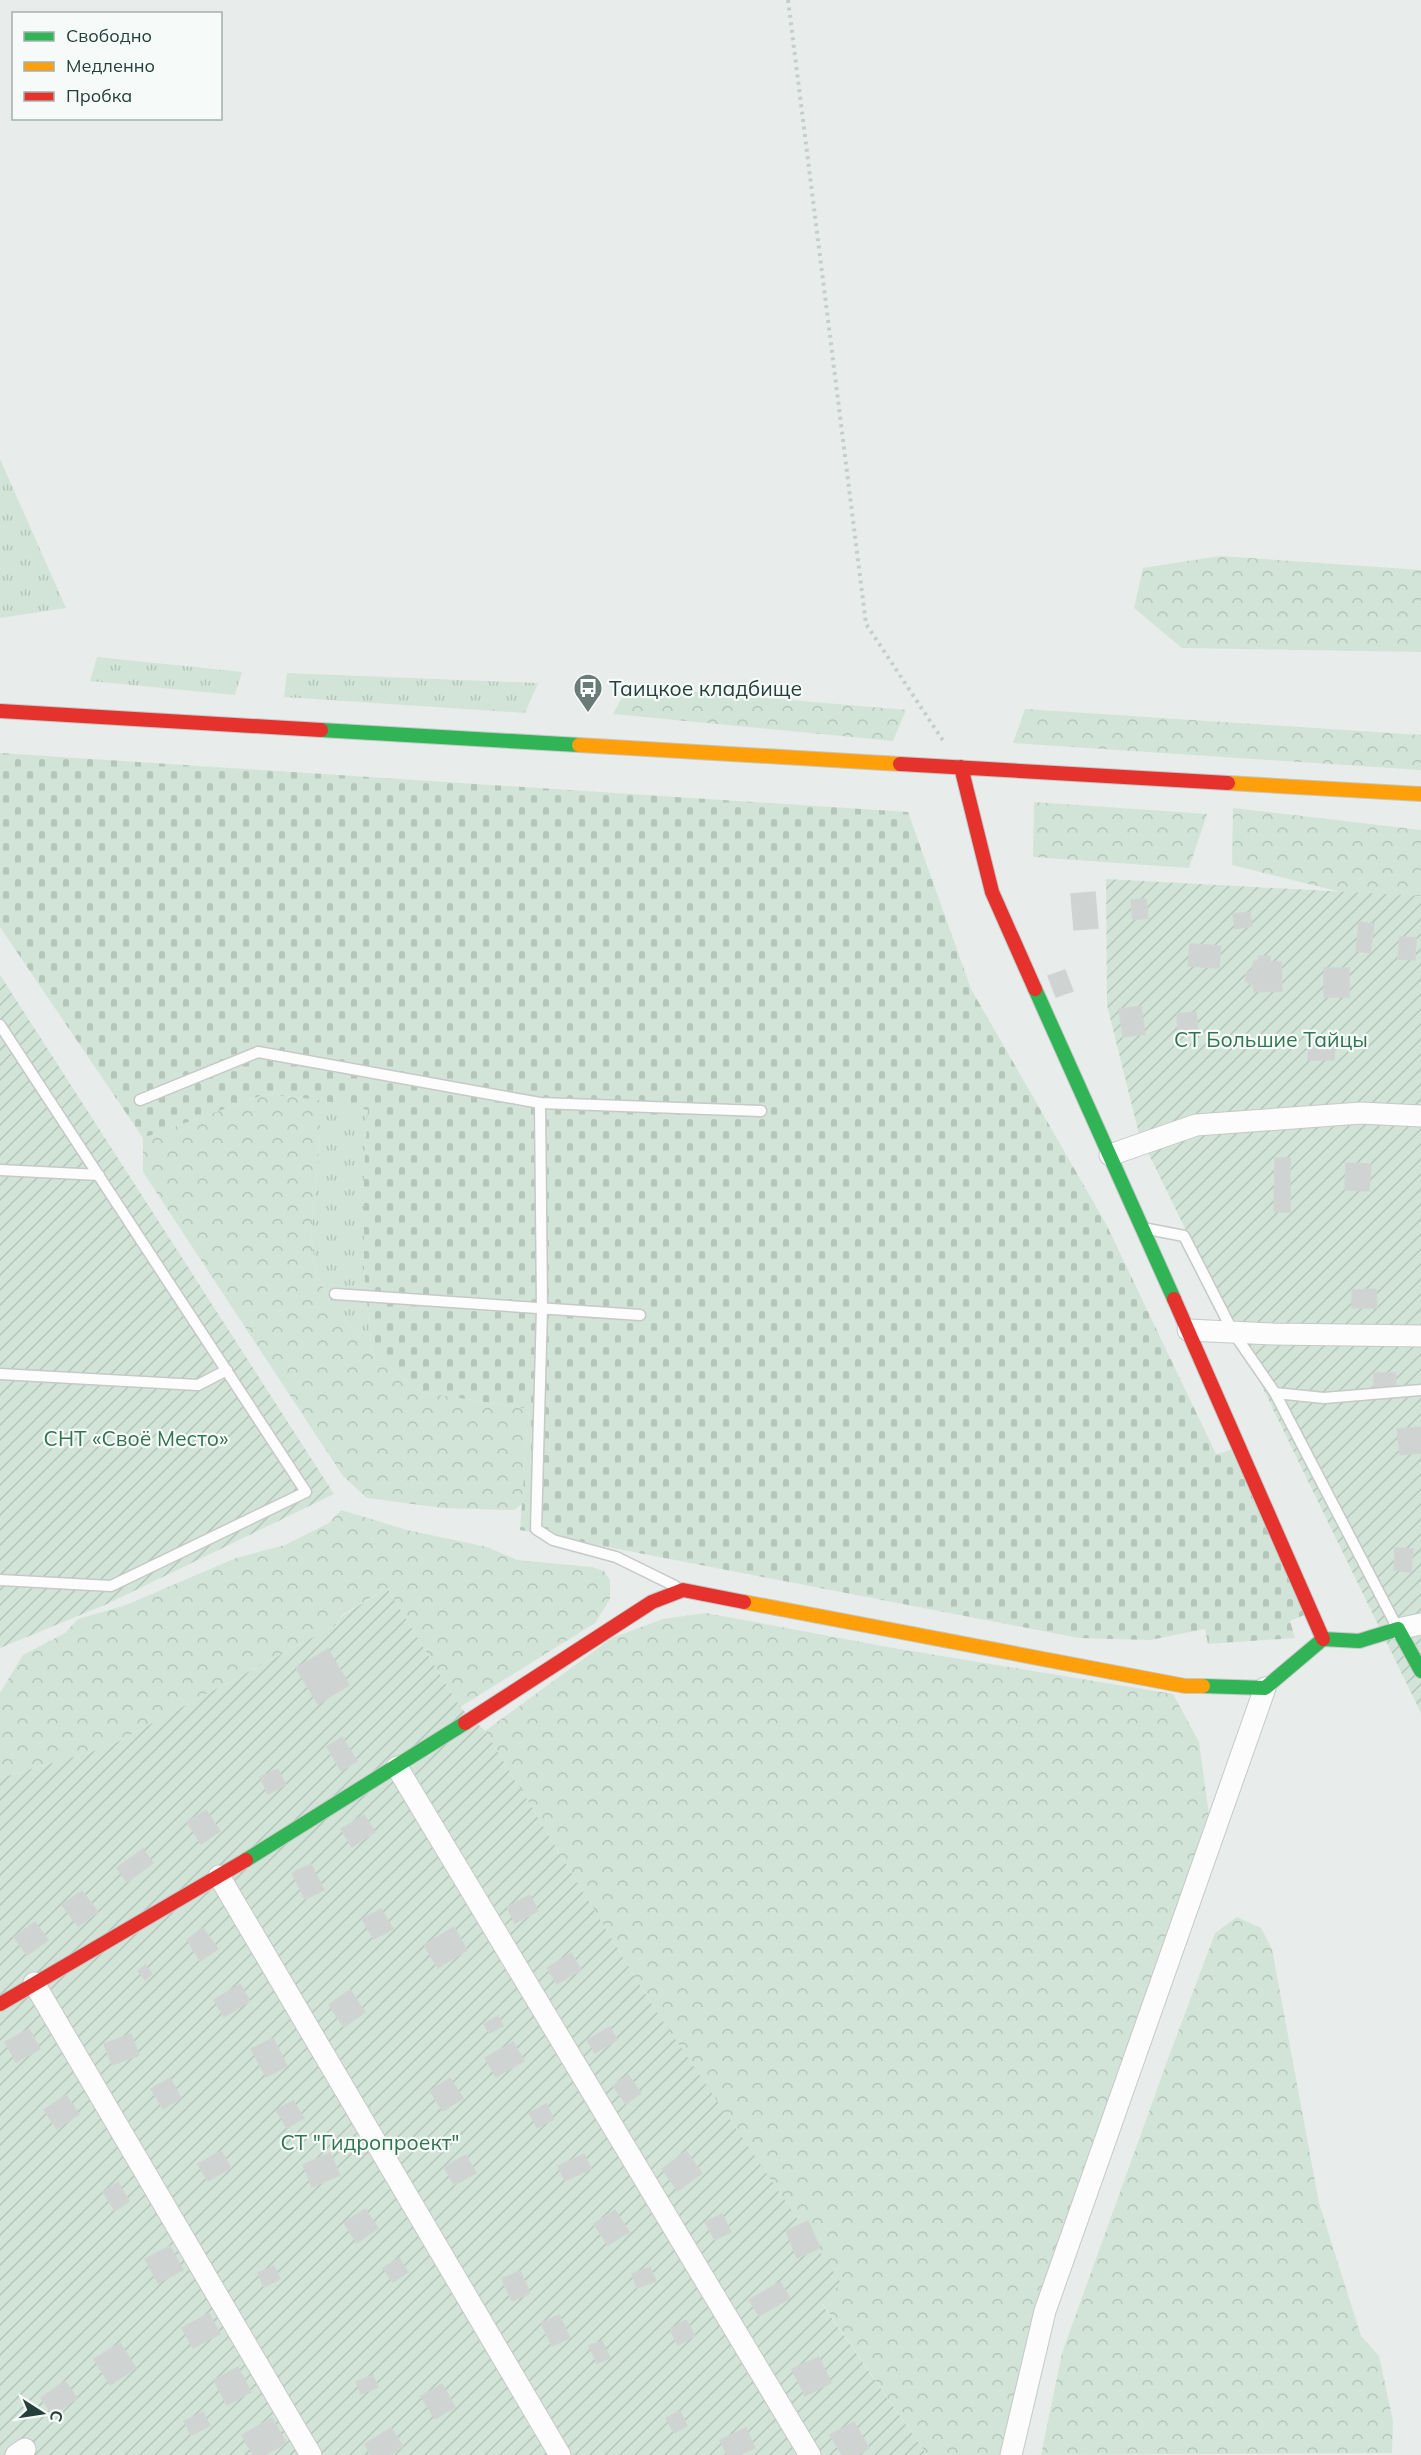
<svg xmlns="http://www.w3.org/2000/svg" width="1421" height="2455" font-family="Mulish,sans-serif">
<defs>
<pattern id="grass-tufts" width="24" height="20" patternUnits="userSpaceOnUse" patternTransform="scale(1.5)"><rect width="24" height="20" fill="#d2e4d8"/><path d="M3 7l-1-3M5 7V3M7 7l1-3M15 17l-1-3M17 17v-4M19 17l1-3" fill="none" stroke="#b4c5ba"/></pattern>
<pattern id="forest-crowns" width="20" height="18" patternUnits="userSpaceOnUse" patternTransform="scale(1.5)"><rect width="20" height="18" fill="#d2e4d8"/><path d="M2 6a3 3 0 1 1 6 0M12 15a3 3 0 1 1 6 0" fill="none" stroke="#b4c5ba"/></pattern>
<pattern id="cemetery-stones" width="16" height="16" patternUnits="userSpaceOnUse" patternTransform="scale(1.5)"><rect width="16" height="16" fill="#d2e4d8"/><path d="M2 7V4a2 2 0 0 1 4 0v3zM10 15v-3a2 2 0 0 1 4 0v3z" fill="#b4c5ba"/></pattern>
<pattern id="garden-furrows" width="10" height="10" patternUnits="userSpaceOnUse" patternTransform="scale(1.5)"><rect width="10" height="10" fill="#d2e4d8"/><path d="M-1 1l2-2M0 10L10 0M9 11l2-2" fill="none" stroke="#b4c5ba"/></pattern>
</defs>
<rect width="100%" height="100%" fill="#e8ecea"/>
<path fill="url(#grass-tufts)" d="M0 459 66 608 0 618Z
M97 657 242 672 235 695 90 681Z
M287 673 538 683 525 713 284 697Z
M320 1100 368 1110 364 1170V1270L372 1353 331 1303 316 1274 311 1234 320 1136Z"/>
<path fill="url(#forest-crowns)" d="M1220 556 1421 570V652L1182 648 1134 608 1143 568Z
M628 686 906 710 893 741 613 714Z
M1025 709 1421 735V770L1013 743Z
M1034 802 1207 814 1189 868 1033 857Z
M1233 808 1421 830V906L1394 905 1232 865Z
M266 1094 320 1100V1136L311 1234 316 1274 331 1303 372 1353 421 1392 529 1409 522 1504 514 1510 443 1508 367 1498 343 1476 143 1172V1138Z
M341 1510 407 1530 487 1547 517 1560 592 1567 604 1571 610 1580V1599L595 1623 460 1707 387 1588 342 1615 336 1625 108 1747 0 1778V1693L23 1655 65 1633 78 1619 126 1605 236 1558 285 1545 329 1523Z
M706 1613 893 1648 1173 1694 1199 1742 1209 1815 1005 2455H927L822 2303 654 2008 485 1731 612 1638 663 1619Z
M1237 1917 1261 1928 1272 1949 1319 2203 1361 2336 1379 2356 1393 2421 1392 2453 1041 2455 1062 2353 1168 2059 1215 1933Z"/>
<path fill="url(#cemetery-stones)" d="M0 753 908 812 971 989 1106 1224 1216 1454 1231 1450 1309 1613 1290 1621 1295 1638 1208 1644 1205 1629 1150 1640 1079 1638 520 1530 529 1409 421 1392 372 1353 364 1270V1170L368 1110 320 1100 266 1094 143 1138 0 927Z"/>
<path fill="url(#garden-furrows)" d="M1106 879 1421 896V1713L1139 1134 1107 1005Z
M0 975 334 1494 107 1604 0 1648Z
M387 1588 460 1707 485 1731 654 2008 841 2283 822 2304 927 2455H0V1778L108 1747 336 1625 342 1616Z"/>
<path fill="#cfd3d2" stroke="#d0d5d3" stroke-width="1.5" d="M1095 892 1098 928 1074 930 1071 894Z
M1146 899 1148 918 1133 920 1131 900Z
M1250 912 1252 926 1235 929 1233 914Z
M1359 922 1374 924 1370 953 1356 951Z
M1400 937 1416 938 1415 960 1398 959Z
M1190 944 1221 946 1219 968 1188 966Z
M1259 956H1270V962H1281L1282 991 1254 992 1253 985 1246 981V974L1252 970 1254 961H1258Z
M1324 968H1349V997H1324Z
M1065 970 1073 991 1056 997 1048 976Z
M1141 1006 1145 1034 1123 1037 1119 1009Z
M1196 1012 1198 1030 1178 1032 1177 1014Z
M1309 1043 1335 1044 1334 1060H1308Z
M1275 1158H1290V1212H1274Z
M1346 1163 1371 1164 1369 1191 1345 1190Z
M1376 1289 1377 1308H1352V1290Z
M1374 1373H1396L1395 1392H1374Z
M1421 1427V1453L1400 1455 1397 1429Z
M1395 1548 1413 1549 1411 1572 1394 1570Z
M328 1649 349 1685 318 1704 296 1668Z
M342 1737 357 1761 341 1771 327 1747Z
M278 1769 286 1785 268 1794 260 1777Z
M206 1810 220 1831 201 1844 187 1822Z
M364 1815 375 1832 352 1847 341 1829Z
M143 1849 153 1863 127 1882 117 1868Z
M311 1864 324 1890 305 1899 292 1873Z
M82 1891 98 1912 78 1926 62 1905Z
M530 1895 538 1911 515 1923 507 1907Z
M381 1909 393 1929 374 1939 362 1919Z
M35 1922 48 1940 27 1955 14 1937Z
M454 1927 467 1950 438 1968 424 1945Z
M203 1928 218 1949 200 1961 187 1940Z
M571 1953 581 1970 557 1984 547 1968Z
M145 1965 152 1974 145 1980 138 1971Z
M240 1984 250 2001 224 2017 214 2000Z
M350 1990 365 2012 344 2027 329 2005Z
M498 2016 503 2026 489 2033 484 2024Z
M610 2027 617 2040 595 2053 587 2040Z
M29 2029 40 2049 16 2062 5 2042Z
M131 2034 139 2055 112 2065 104 2044Z
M273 2038 287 2066 266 2077 251 2049Z
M513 2042 524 2061 496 2077 485 2058Z
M628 2075 641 2093 626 2104 613 2086Z
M170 2078 181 2098 163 2109 151 2089Z
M450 2078 463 2098 443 2111 430 2091Z
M66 2095 79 2114 57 2129 44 2110Z
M293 2101 304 2118 287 2128 276 2110Z
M546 2104 554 2119 537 2128 529 2113Z
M221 2151 231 2168 208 2181 198 2164Z
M686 2151 702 2173 678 2191 662 2169Z
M330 2153 340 2175 312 2187 303 2165Z
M584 2154 591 2169 565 2181 558 2166Z
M466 2155 476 2173 454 2185 444 2167Z
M118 2182 129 2201 115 2211 103 2192Z
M365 2209 378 2228 357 2243 344 2223Z
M615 2210 629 2232 608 2245 594 2224Z
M722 2214 731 2232 715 2240 705 2222Z
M808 2221 820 2248 797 2258 786 2231Z
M170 2246 183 2270 158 2283 145 2259Z
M399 2258 408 2272 393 2282 383 2268Z
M274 2266 280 2279 264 2287 258 2273Z
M650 2267 656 2281 637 2288 632 2274Z
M520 2271 530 2293 512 2301 502 2279Z
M780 2282 790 2298 759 2316 749 2300Z
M209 2313 220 2334 193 2348 182 2328Z
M559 2315 570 2338 552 2346 541 2323Z
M686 2320 695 2336 678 2345 670 2329Z
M602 2341 610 2358 597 2363 589 2346Z
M120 2343 136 2368 110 2385 94 2359Z
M819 2357 831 2383 805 2396 792 2369Z
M238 2367 251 2392 227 2405 214 2380Z
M373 2375 378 2387 361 2394 356 2382Z
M65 2381 77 2398 53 2415 41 2398Z
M442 2384 455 2407 435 2419 421 2396Z
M680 2411 687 2426 674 2433 666 2418Z
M203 2412 210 2426 191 2435 184 2421Z
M272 2418 286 2443 265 2455H253L242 2435Z
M854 2422 869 2448 857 2455H842L830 2435Z
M391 2428 403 2447 389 2455H371L365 2444Z
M746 2428 755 2448 738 2455H727L720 2440Z"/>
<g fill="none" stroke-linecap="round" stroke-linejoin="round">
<g stroke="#c5c9c7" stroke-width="13">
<path id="lane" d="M0 1025 306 1492 111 1586 0 1580
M140 1100 258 1052 540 1103 542 1308 536 1529 553 1540 616 1557 675 1586
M540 1103 761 1111
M0 1170 99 1175
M1148 1229 1184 1236 1233 1332 1275 1393 1397 1627
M335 1294 640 1315
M0 1374 198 1385 227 1370
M1275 1393 1324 1398 1421 1390"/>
</g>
<g stroke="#c5c9c7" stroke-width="23">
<path id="street" d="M1110 1155 1196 1125 1361 1113 1421 1116
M1188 1330 1273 1334 1421 1336
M1398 1629 1421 1624
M397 1767 810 2455
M219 1876 560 2455
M34 1983 311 2455
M16 2455 25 2449
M1011 2455 1045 2311 1265 1688"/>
</g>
<g stroke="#c3c9c7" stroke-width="16">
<path id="fast" d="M321 730 579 745
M1035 989 1174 1299
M1203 1686 1265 1688 1323 1639 1359 1641 1398 1629 1421 1671
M246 1860 465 1723"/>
</g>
<g stroke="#c3c9c7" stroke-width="16">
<path id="slow" d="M579 745 900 764
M1228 783 1421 794
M744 1602 1185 1686H1203"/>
</g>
<g stroke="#c3c9c7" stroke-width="16">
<path id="jam" d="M0 711 321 730
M900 764 1228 783
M961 767 992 892 1035 989
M1174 1299 1323 1639
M465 1723 652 1602 683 1590 744 1602
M0 2004 246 1860"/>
</g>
<path stroke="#c6cecc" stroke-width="4" stroke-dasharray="3 4.5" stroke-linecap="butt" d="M788 0 866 624 944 742"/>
<use href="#lane" stroke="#fcfcfc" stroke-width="10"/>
<use href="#street" stroke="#fcfcfc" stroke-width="21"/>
<use href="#fast" stroke="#30b455" stroke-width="14"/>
<use href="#slow" stroke="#ff9f0a" stroke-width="14"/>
<use href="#jam" stroke="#e5322d" stroke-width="14"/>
</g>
<defs>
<g id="bus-pin" transform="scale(1.5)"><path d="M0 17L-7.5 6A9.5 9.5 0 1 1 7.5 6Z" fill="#697c78" stroke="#f6faf9"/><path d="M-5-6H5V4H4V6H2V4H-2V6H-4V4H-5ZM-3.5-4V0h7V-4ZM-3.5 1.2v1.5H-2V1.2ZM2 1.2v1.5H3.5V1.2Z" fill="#fff"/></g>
</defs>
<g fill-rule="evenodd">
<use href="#bus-pin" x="588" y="688"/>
</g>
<g text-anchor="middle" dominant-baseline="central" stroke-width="4.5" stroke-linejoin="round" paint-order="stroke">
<g font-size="21" fill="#25403a" stroke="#f6faf9" text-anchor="start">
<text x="609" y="688">Таицкое кладбище</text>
</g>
<g font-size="21" fill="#317550" stroke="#f6faf9">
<text x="1271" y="1039">СТ Большие Тайцы</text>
<text x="136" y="1438">СНТ «Своё Место»</text>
<text x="370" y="2142">СТ "Гидропроект"</text>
</g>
</g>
<rect x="12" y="12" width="210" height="108" fill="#f6faf9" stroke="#a2b0ad" stroke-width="1.5"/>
<rect x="24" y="32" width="30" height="9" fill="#30b455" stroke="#a2b0ad" stroke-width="1.5"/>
<text x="66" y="42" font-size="18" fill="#25403a">Свободно</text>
<rect x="24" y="62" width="30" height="9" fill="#ff9f0a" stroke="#a2b0ad" stroke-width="1.5"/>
<text x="66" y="72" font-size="18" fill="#25403a">Медленно</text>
<rect x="24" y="92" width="30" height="9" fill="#e5322d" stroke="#a2b0ad" stroke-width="1.5"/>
<text x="66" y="102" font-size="18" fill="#25403a">Пробка</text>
<g transform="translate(42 2413) rotate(102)" stroke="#f6faf9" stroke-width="4.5" paint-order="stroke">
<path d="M0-4.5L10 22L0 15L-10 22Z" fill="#25403a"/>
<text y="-9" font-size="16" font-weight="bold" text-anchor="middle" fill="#25403a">С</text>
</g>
</svg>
